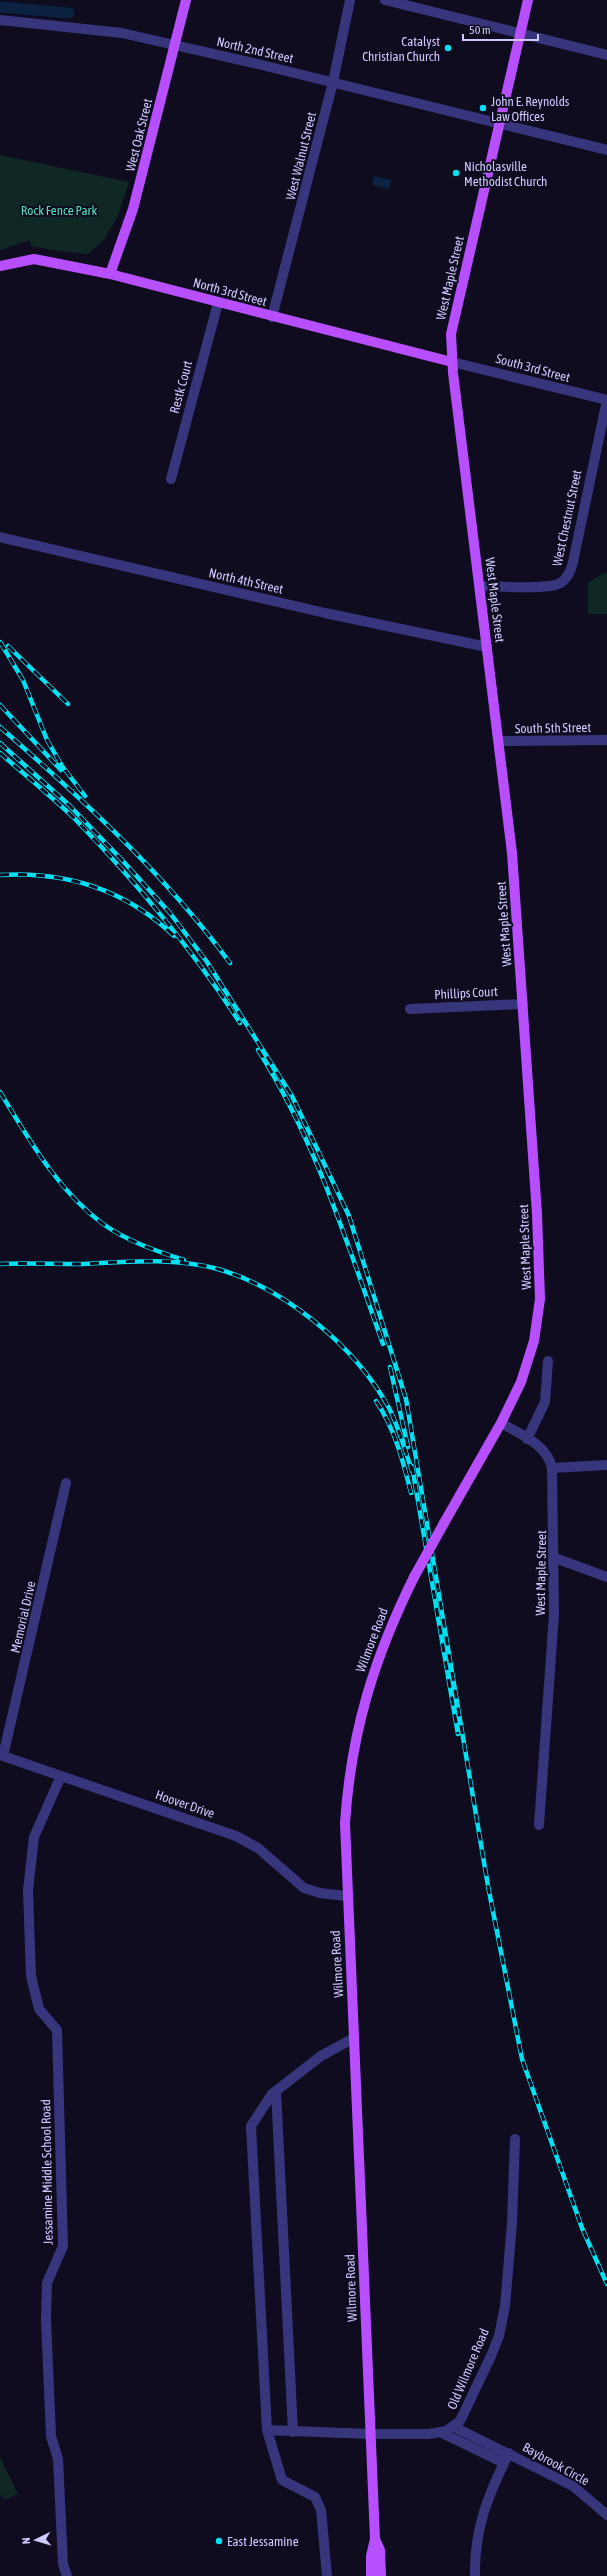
<svg xmlns="http://www.w3.org/2000/svg" width="607" height="2576" font-family="'Asap Condensed',sans-serif">
<rect width="100%" height="100%" fill="#0e0c1e"/>
<path fill="#0f2826" d="M0 155 129 182 118 215 105 239 88 254 52 250 31 246 30 240 0 250Z
M604 573H607V614H588V583Z
M0 2457 18 2494 4 2500 2 2493 0 2499Z"/>
<path fill="#0b2242" d="M374 176 391 180 389 189 372 185Z"/>
<g fill="none" stroke-linecap="round" stroke-linejoin="round">
<path stroke="#0b2242" stroke-width="11" d="M0 7 69 13"/>
<path stroke="#37367d" stroke-width="10" d="M385 0 607 55
M0 20 122 33 262 65 607 150
M272 317 333 82 350 0
M452 362 607 400
M171 479 218 303
M0 537 325 613 487 647
M480 586C499 586 542 590 558 584 567 581 571 570 573 562L607 400
M499 741 607 740
M410 1009 523 1004
M501 1423C520 1434 547 1444 552 1468L554 1614 539 1825
M527 1439 545 1402 548 1361
M552 1468 607 1465
M555 1558 607 1577
M0 1755 236 1836 258 1848 304 1888 320 1893 346 1896
M3 1756 66 1483
M61 1776 34 1837 28 1890 31 1976 39 2009 57 2030 63 2246 47 2283 46 2320 51 2436 58 2459 63 2564 67 2576
M276 2091 293 2432
M454 2427 573 2486 607 2515
M267 2430 251 2126 272 2094 321 2056 354 2038
M440 2432 504 2463
M327 2576 321 2510 315 2497 282 2480 267 2430 370 2434H429L446 2431 460 2421 491 2356 499 2336 505 2306 512 2223 515 2139
M475 2576C474 2529 488 2495 509 2453"/>
<path stroke="#b84fff" stroke-width="10" d="M0 266 34 259 110 274 452 362
M110 274 133 209 186 0
M444 1523 501 1423 521 1382 534 1341 540 1299 537 1214 512 853 453 373 451 334 528 0
M375 2539 380 2550 381 2576
M371 2576V2556L375 2539 345 1823C351 1732 374 1658 414 1577"/>
<g stroke="#00e1f3" stroke-width="4.5">
<path id="rail" d="M0 642 23 680 47 740 62 766 85 796
M8 646 68 704
M0 705 61 770
M0 727C83 800 164 873 230 963
M0 743 69 805 122 860 170 913 207 962 292 1096 349 1216 406 1399 488 1886 522 2059 582 2228 607 2284
M0 753C25 775 51 796 75 819 136 882 193 950 240 1023
M0 875C66 871 126 890 174 936
M258 1050C316 1141 347 1243 383 1344
M0 1092C29 1139 57 1190 103 1224 127 1241 156 1251 184 1260
M0 1264C26 1263 52 1264 79 1264 124 1262 169 1257 214 1268 283 1286 355 1346 389 1408 399 1428 405 1450 412 1471
M390 1367 408 1447
M376 1401C395 1429 403 1461 411 1493
M412 1466 458 1734"/>
</g>
<use href="#rail" stroke="#0e0c1e" stroke-width="3" stroke-dasharray="9" stroke-linecap="butt"/>
<path stroke="#b84fff" stroke-width="10" d="M414 1577 444 1523"/>
</g>
<g fill="#00e1f3" stroke="#0e0c1e" stroke-width="1.5">
<circle cx="448" cy="48" r="4"/>
<circle cx="483" cy="108" r="4"/>
<circle cx="456" cy="173" r="4"/>
<circle cx="219" cy="2541" r="4"/>
</g>
<g text-anchor="middle" dominant-baseline="central" stroke-width="4" stroke-linejoin="round" paint-order="stroke">
<g font-size="13" fill="#cdc8ff" stroke="#0e0c1e" text-anchor="start">
<text x="440" y="41" text-anchor="end">Catalyst<tspan x="440" dy="15">Christian Church</tspan></text>
<text x="491" y="101">John E. Reynolds<tspan x="491" dy="15">Law Offices</tspan></text>
<text x="464" y="166">Nicholasville<tspan x="464" dy="15">Methodist Church</tspan></text>
<text x="227" y="2541">East Jessamine</text>
</g>
<g font-size="13" fill="#cdc8ff" stroke="#0e0c1e">
<text transform="translate(255 50) rotate(13)">North 2nd Street</text>
<text transform="translate(139 135) rotate(-76)">West Oak Street</text>
<text transform="translate(301 156) rotate(-76)">West Walnut Street</text>
<text transform="translate(450 278) rotate(-77)">West Maple Street</text>
<text transform="translate(230 292) rotate(15)">North 3rd Street</text>
<text transform="translate(533 368) rotate(15)">South 3rd Street</text>
<text transform="translate(181 387) rotate(-75)">Restk Court</text>
<text transform="translate(567 518) rotate(-78)">West Chestnut Street</text>
<text transform="translate(246 581) rotate(13)">North 4th Street</text>
<text transform="translate(495 600) rotate(83)">West Maple Street</text>
<text transform="translate(553 728) rotate(-1)">South 5th Street</text>
<text transform="translate(504 924) rotate(-94)">West Maple Street</text>
<text transform="translate(466 993) rotate(-3)">Phillips Court</text>
<text transform="translate(525 1247) rotate(-92)">West Maple Street</text>
<text transform="translate(541 1573) rotate(-89)">West Maple Street</text>
<text transform="translate(23 1617) rotate(-77)">Memorial Drive</text>
<text transform="translate(372 1640) rotate(-69)">Wilmore Road</text>
<text transform="translate(185 1804) rotate(19)">Hoover Drive</text>
<text transform="translate(337 1964) rotate(-93)">Wilmore Road</text>
<text transform="translate(47 2172) rotate(-91)">Jessamine Middle School Road</text>
<text transform="translate(351 2288) rotate(-92)">Wilmore Road</text>
<text transform="translate(468 2369) rotate(-67)">Old Wilmore Road</text>
<text transform="translate(556 2464) rotate(29)">Baybrook Circle</text>
</g>
<g font-size="13" fill="#54dfb9" stroke="#0e0c1e">
<text x="59" y="210">Rock Fence Park</text>
</g>
</g>
<g transform="translate(36 2540) rotate(265)" stroke="#0e0c1e" stroke-width="3" paint-order="stroke">
<path d="M0-3L7 15L0 10L-7 15Z" fill="#cdc8ff"/>
<text y="-6" font-size="11" font-weight="bold" text-anchor="middle" fill="#cdc8ff">N</text>
</g>
<path d="M463 34v6h75v-6" fill="none" stroke="#cdc8ff" stroke-width="2"/>
<text x="469" y="34" font-size="12" fill="#cdc8ff" stroke="#0e0c1e" stroke-width="3" paint-order="stroke">50 m</text>
</svg>
